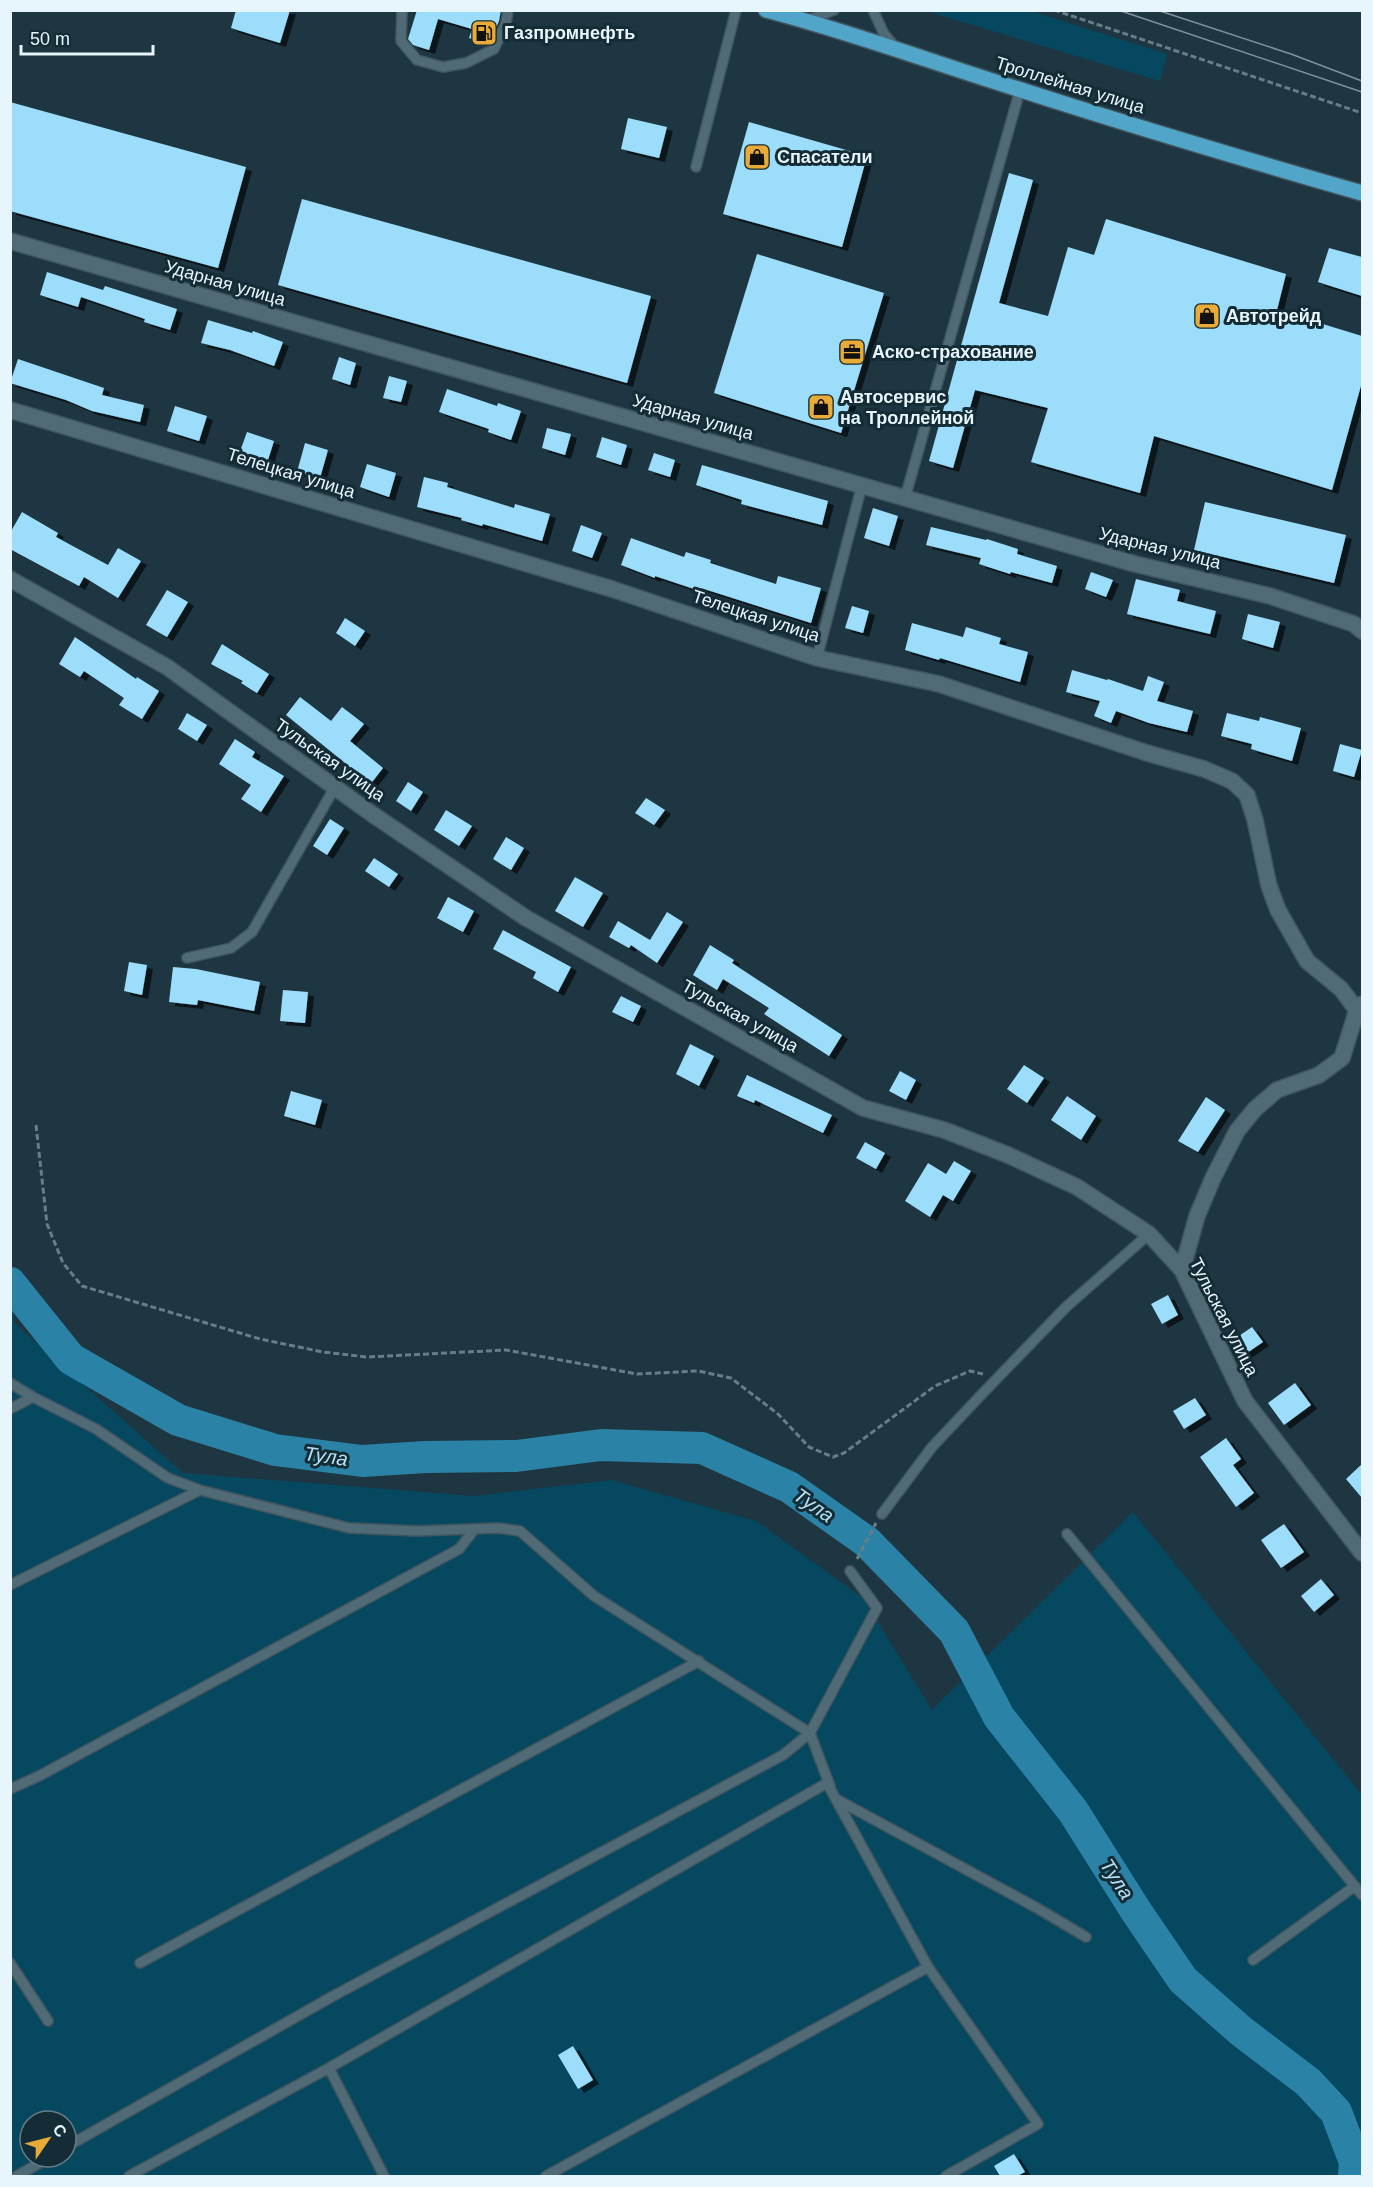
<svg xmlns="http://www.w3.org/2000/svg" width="1373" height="2187" font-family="Arial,sans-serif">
<defs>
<filter id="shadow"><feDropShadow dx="6" dy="4" stdDeviation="0" flood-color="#0009"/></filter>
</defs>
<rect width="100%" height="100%" fill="#1e3641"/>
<path fill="#05485f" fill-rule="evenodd" d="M926 11H1031L1167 54 1160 81Z
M10 1248 14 1323 183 1473 474 1496 612 1480 756 1521 863 1598 932 1710 1133 1512 1362 1795V2176H11ZM30 2121H66V2157H30Z"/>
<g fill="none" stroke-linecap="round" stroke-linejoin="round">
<path stroke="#2a83a6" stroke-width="32" d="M10 1283 71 1359 178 1420 275 1450 362 1461 425 1457 516 1456 601 1445 702 1448 789 1487 867 1542 954 1631 999 1717 1073 1811 1136 1911 1183 1980 1241 2031 1308 2082 1336 2112 1355 2162 1354 2176"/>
</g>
<path fill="#9bddfa" filter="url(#shadow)" d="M236 10H290L280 43 231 28Z
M417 10H501L499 21 489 44 469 38 472 29 438 19 429 50 413 45 408 39Z
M10 102 246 167 218 268 10 211Z
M628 118 667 127 659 158 621 149Z
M749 122 867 156 842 247 723 214Z
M1009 173 1033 180 999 303 1048 316 1068 247 1094 255 1106 219 1286 274 1277 310 1362 336V382L1332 490 1154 436 1140 493 1031 462 1048 408 975 390 953 468 929 461Z
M302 199 651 296 627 383 278 285Z
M1329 248 1362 257V296L1318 282Z
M757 254 884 293 841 433 714 393Z
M47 272 103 290 105 286 177 309 170 330 144 322 145 319 81 297 78 307 40 295Z
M208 320 252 333 253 331 283 342 274 366 230 350 201 343Z
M339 357 356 363 350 385 332 379Z
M18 359 104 388 102 395 144 405 140 422 92 411 66 400 10 383Z
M389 376 407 381 401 402 383 398Z
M447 389 497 406 498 403 521 411 511 440 488 432 489 429 439 412Z
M175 406 207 416 199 441 167 431Z
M547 428 571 434 565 455 542 448Z
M247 432 274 441 267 463 239 454Z
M602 437 627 445 621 465 596 457Z
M305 443 328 450 320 478 297 472Z
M654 453 675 460 670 477 648 470Z
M367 464 396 473 389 497 360 487Z
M702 465 828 501 822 525 741 504 742 500 696 485Z
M424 477 448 483 447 487 514 508 515 504 550 514 542 541 483 524 482 526 461 520 462 518 417 507Z
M1205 502 1346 535 1334 583 1194 550Z
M873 508 898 516 889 546 864 538Z
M22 512 58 533 56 537 108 565 118 548 141 561 118 598 84 577 79 586 10 549V533Z
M581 525 602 533 592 558 572 551Z
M931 527 986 540 987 539 1018 549 1017 554 1057 566 1052 583 1011 572 1010 574 979 564 981 558 926 545Z
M631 538 684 557 686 552 711 560 710 563 776 584 778 576 821 588 811 623 701 588 700 591 655 576V578L621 565Z
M1091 572 1113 580 1106 597 1085 589Z
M1136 579 1180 590 1177 601 1216 611 1210 634 1127 614Z
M167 590 188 602 167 637 146 625Z
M852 606 869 611 863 633 845 628Z
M1248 614 1280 622 1273 648 1242 639Z
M345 618 365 631 355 646 336 633Z
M912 623 963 637 966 627 1001 638 999 644 1028 652 1020 682 940 658 939 660 905 650Z
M75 637 136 679 137 677 159 691 142 719 119 705 124 698 84 671 80 677 59 664Z
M222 644 269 674 257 693 241 683 243 681 211 664Z
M1072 670 1107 680 1108 679 1143 691 1148 676 1164 682 1157 701 1193 711 1187 732 1149 723 1116 711 1111 723 1094 716 1100 701 1066 692Z
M300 697 331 721 342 707 364 724 350 741 383 768 369 786 354 774 356 772 286 715Z
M187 713 207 725 197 741 178 729Z
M1227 713 1259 721 1260 717 1301 728 1292 761 1251 749 1252 744 1221 736Z
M235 739 255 752 252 757 284 776 261 812 241 799 251 785 219 764Z
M1340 744 1362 750 1354 777 1333 771Z
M408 782 423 792 411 811 396 801Z
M646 798 665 810 654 825 635 813Z
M446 810 472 826 459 846 434 830Z
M330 819 344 828 327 855 313 846Z
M506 837 524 848 511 870 493 859Z
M374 858 398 874 389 887 365 871Z
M575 877 603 893 583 927 555 911Z
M448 897 474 911 463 932 437 918Z
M667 912 683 922 657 963 631 945 629 948 609 937 618 921 650 940Z
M503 930 571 967 558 992 533 978 536 972 493 949Z
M710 945 734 960 732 963 842 1035 829 1056 764 1014 769 1008 723 979 717 990 693 975Z
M129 962 147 965 142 995 124 991Z
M173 967 196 969 260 982 254 1011 198 1000 197 1005 169 1002Z
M283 990 308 992 305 1023 280 1021Z
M621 996 641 1006 633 1022 612 1012Z
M690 1044 714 1056 699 1086 676 1074Z
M1024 1065 1044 1078 1027 1103 1007 1089Z
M900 1071 916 1080 906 1100 889 1091Z
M747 1075 832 1115 823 1133 755 1100 754 1103 737 1096Z
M291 1091 322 1100 315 1125 284 1116Z
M1067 1096 1096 1116 1081 1140 1051 1120Z
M1206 1097 1225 1110 1198 1152 1178 1141Z
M865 1142 885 1153 876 1169 856 1158Z
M954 1161 971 1171 953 1201 943 1195 930 1217 905 1201 928 1163 946 1174Z
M1168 1295 1178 1315 1162 1324 1151 1304Z
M1252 1327 1263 1342 1244 1355 1233 1340Z
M1295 1383 1311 1405 1284 1425 1268 1403Z
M1195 1398 1206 1415 1184 1429 1173 1411Z
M1226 1438 1241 1459 1233 1465 1254 1493 1236 1507 1200 1457Z
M1362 1464V1498L1346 1479Z
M1284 1524 1304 1552 1281 1568 1261 1540Z
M1321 1579 1334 1595 1314 1612 1301 1596Z
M573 2046 593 2080 578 2089 558 2055Z
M1014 2154 1025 2172 1017 2176H1000L994 2166Z"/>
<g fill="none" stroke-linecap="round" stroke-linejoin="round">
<g stroke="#40555e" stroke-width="12">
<path id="service" d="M402 10 401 41 417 60 443 67 466 63 494 49 506 23 508 10
M873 10 884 34 895 47
M808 20 834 10
M696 167 736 10
M905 498 1020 90
M817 658 862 485
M187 958 231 948 252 932 335 787
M10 1383 33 1397 96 1429 168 1478 200 1490 349 1528 417 1531 498 1528 520 1531 594 1596 810 1733 830 1786
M10 1409 33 1397
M882 1514 932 1447 983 1393 1066 1307 1149 1234
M1067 1534 1362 1895
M10 1585 200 1490
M10 1789 39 1776 459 1549 474 1530
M836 1799 1037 1908 1086 1937
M1253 1960 1355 1886
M10 1963 48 2021
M140 1963 699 1661
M329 2068 384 2176
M66 2147 335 1995 783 1755 810 1733 877 1608 850 1571
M17 2176 50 2157
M129 2176 329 2068 827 1783 928 1967 1038 2124 946 2176
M546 2176 928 1967"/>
</g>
<g stroke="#40555e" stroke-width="18">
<path id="minor" d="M10 241 1135 564 1270 596 1354 624 1362 631
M10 410 612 589 817 658 939 684 1147 753 1204 769 1232 781 1247 795 1255 820 1269 886 1278 910 1307 961 1341 989 1357 1010
M10 579 167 667 372 814 526 918 863 1108 944 1130 1008 1155 1077 1187 1149 1234 1182 1270 1245 1401 1362 1553
M1182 1270 1197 1216 1213 1178 1237 1131 1255 1109 1277 1090 1319 1075 1342 1058 1357 1010 1362 1004"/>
</g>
<g stroke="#40555e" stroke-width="18">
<path id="primary" d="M766 10C851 32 934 63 1018 89 1132 126 1247 160 1362 193"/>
</g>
<path stroke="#697d87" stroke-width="3" stroke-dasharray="6 3" stroke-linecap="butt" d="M1054 10 1362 113
M36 1125 47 1224 63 1263 82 1286 260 1339 323 1352 367 1357 506 1350 637 1374 698 1371 731 1378 778 1414 809 1447 833 1457 844 1453 935 1386 970 1371 983 1374
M857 1559 876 1523"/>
<use href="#service" stroke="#506a76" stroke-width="9"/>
<use href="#minor" stroke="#506a76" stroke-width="15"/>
<use href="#primary" stroke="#50a5c8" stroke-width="15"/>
<path stroke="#7f929b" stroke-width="1.5" d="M1118 10 1362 92
M1157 10 1291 54 1362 81"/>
</g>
<defs>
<g id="fuel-square" transform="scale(1.35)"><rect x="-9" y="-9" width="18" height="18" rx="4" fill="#e9ab38" stroke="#142c36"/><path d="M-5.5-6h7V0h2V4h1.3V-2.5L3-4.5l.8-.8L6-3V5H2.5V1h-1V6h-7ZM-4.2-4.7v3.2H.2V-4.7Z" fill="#111"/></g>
<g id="shop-square" transform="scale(1.35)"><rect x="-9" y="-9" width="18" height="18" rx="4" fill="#e9ab38" stroke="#142c36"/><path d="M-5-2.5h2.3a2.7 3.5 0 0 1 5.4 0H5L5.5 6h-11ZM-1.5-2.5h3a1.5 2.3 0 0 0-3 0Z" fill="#111"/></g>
<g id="office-square" transform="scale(1.35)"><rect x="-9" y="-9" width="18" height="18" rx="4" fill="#e9ab38" stroke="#142c36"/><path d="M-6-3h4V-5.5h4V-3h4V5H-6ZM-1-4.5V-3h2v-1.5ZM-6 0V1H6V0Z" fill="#111"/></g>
</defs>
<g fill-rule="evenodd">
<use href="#fuel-square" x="484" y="33"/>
<use href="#shop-square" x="757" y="157"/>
<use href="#shop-square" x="1207" y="316"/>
<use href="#office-square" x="852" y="352"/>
<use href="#shop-square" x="821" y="407"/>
</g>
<g text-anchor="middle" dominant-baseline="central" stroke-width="6" stroke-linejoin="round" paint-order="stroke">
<g font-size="18" font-weight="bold" fill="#e7f5fc" stroke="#142c36" text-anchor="start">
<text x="504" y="33">Газпромнефть</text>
<text x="777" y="157">Спасатели</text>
<text x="1226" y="316">Автотрейд</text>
<text x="872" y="352">Аско-страхование</text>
<text x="840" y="397">Автосервис<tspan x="840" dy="21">на Троллейной</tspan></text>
</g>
<g font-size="18" fill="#e7f5fc" stroke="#142c36">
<text transform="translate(1070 85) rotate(17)">Троллейная улица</text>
<text transform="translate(225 283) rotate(16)">Ударная улица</text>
<text transform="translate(693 417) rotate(16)">Ударная улица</text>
<text transform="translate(291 473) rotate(17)">Телецкая улица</text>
<text transform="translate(1160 548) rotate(14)">Ударная улица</text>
<text transform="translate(756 616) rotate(18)">Телецкая улица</text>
<text transform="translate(330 760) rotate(35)">Тульская улица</text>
<text transform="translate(740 1016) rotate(29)">Тульская улица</text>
<text transform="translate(1224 1317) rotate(63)">Тульская улица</text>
</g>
<g font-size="20" font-style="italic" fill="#b6e0f3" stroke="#142c36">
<text transform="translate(326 1456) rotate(8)">Тула</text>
<text transform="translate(814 1505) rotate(35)">Тула</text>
<text transform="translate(1117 1879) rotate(57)">Тула</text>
</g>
</g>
<rect width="1373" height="2187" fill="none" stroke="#e7f5fc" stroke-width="24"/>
<g transform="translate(48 2139) rotate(55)"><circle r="28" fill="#142c36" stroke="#687c85" stroke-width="1.5"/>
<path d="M0-4.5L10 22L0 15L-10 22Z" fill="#e9ab38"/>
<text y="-9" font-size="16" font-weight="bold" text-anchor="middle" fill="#e7f5fc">С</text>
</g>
<path d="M21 45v9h132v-9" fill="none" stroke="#e7f5fc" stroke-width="3"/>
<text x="30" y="45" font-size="18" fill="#e7f5fc" stroke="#142c36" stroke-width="4.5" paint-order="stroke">50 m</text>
</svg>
